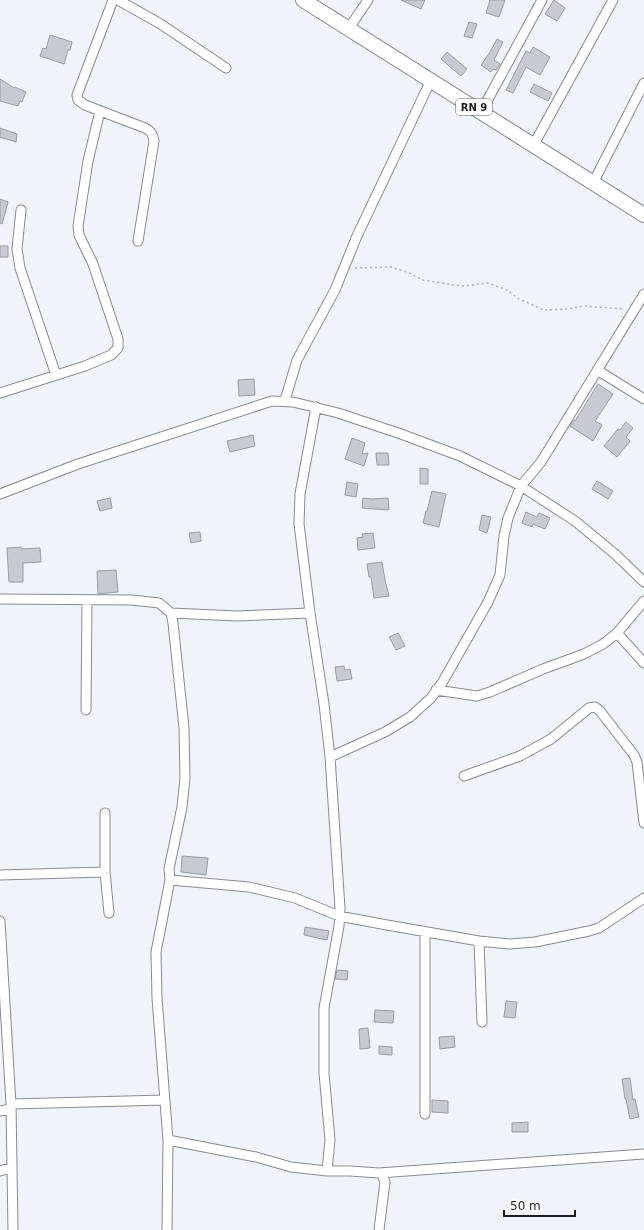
<svg xmlns="http://www.w3.org/2000/svg" width="644" height="1230" font-family="'DejaVu Sans',sans-serif">
<rect width="100%" height="100%" fill="#f1f3fb"/>
<path fill="#c7cad1" stroke="#9a9ca3" d="M401 0H425L421 9Z
M490 0H505L499 17 486 13Z
M554 0 565 8 557 21 545 14Z
M469 22 477 24 472 38 464 36Z
M50 35 72 42 70 50H68L64 64 40 56 43 48 46 49Z
M497 39 503 42 494 60 500 64 496 70 493 69 491 72 481 65 490 52Z
M533 47 550 57 540 75 526 67 513 93 506 90 526 51 530 53Z
M447 52 467 69 461 76 441 59Z
M0 79 14 88 15 87 26 92 22 102 20 101 18 106 0 101Z
M534 84 552 93 548 101 530 92Z
M0 128 17 134 16 142 0 137Z
M0 199 8 202 2 224 0 223Z
M0 246H8V257H0Z
M254 379 255 395 239 396 238 380Z
M598 384 613 394 595 421 602 425 593 441 570 426 574 420 575 421Z
M626 422 633 428 626 437 630 441 617 457 604 446 618 429 620 430Z
M253 435 255 446 230 452 227 441Z
M352 438 365 443 362 454 368 453 364 466 345 459Z
M376 453H388L389 465H377Z
M420 468 428 469V484H420Z
M597 481 613 491 608 499 592 489Z
M347 482 358 484 356 497 345 495Z
M432 491 446 494 439 527 423 523 426 511H427Z
M110 498 112 508 100 511 97 501Z
M363 498 372 499 388 498 389 510 362 508Z
M526 512 537 517 539 513 550 518 545 529 533 524 532 527 522 523Z
M482 515 491 517 487 533 479 530Z
M200 532 201 541 191 543 189 533Z
M373 533 375 548 358 550 357 538 363 537 362 534Z
M21 547V549L40 548 41 562 23 563V582H9L7 548Z
M382 562 385 580 389 596 374 598 371 577H369L367 564Z
M116 570 118 592 98 594 97 571Z
M398 633 405 646 396 650 389 637Z
M344 666 345 670 350 669 352 679 337 681 335 667Z
M182 856 208 858 206 875 181 872Z
M305 927 329 931 327 940 304 935Z
M337 970 348 971 347 980 335 979Z
M506 1001 517 1002 515 1018 504 1017Z
M375 1010 394 1011 393 1023 374 1022Z
M368 1028 370 1048 360 1049 359 1029Z
M454 1036 455 1047 440 1049 439 1037Z
M379 1046 392 1047V1055L379 1054Z
M630 1078 633 1100 635 1099 639 1117 630 1119 626 1099H625L622 1079Z
M432 1100 448 1101V1113L432 1112Z
M528 1122V1132H512V1123Z"/>
<g fill="none" stroke-linecap="round" stroke-linejoin="round">
<g stroke="#888a91" stroke-width="11">
<path id="minor" d="M113 0 77 95 78 100 85 105 145 128C151 131 153 134 154 141L138 241
M118 0 159 23 226 68
M349 28 368 0
M481 112 542 0
M533 146 613 0
M593 183 644 83
M21 210 17 249 20 268 56 375
M597 370 644 399
M0 393 85 366 111 355 118 348V339L93 264 79 235 78 226 88 161 100 111
M285 400 297 360 335 290 357 236 431 80
M316 407 300 494 299 524 310 613 324 704 330 757 340 908 339 926 324 1008V1073L330 1140 327 1171H350L379 1173 382 1175 385 1182 379 1230
M0 494 78 464 272 401 293 402 338 413 401 434 460 456 521 486 575 521 615 554 644 582
M0 599 132 600 159 603 171 613 173 623 184 728 185 778 182 807 169 869 170 880 249 887 295 898 339 916 387 925 479 941 509 944 535 942 589 931 599 928 644 898
M171 613 237 616 310 613
M617 633 644 663
M436 690 477 696 490 692 543 669 584 654 603 644 617 633 644 601
M86 710 87 600
M330 757 385 732 410 717 431 698 442 683 488 602 500 575 504 536 508 518 521 486 541 462 644 294
M464 776 520 756 551 739 589 708 595 707 600 711 634 755 637 762 644 823
M105 813V872L109 913
M0 875 105 872
M0 921 11 1104 13 1230
M425 932V1114
M479 941 482 1022
M11 1104 165 1100
M0 1111 10 1109
M168 1140 256 1157 291 1167 327 1171
M0 1171 11 1168
M379 1173 644 1154
M167 1230 168 1140 157 998 156 952 170 880"/>
</g>
<g stroke="#888a91" stroke-width="16">
<path id="primary" d="M303 0 644 215"/>
</g>
<path stroke="#b0b1b8" stroke-width="1.5" stroke-dasharray="2 3" stroke-linecap="butt" d="M355 268 391 267 407 272 423 280 454 285 463 286 488 283 507 290 519 299 544 310 566 309 584 306 624 309"/>
<use href="#minor" stroke="#fff" stroke-width="9"/>
<use href="#primary" stroke="#fff" stroke-width="14"/>
</g>
<g text-anchor="middle" dominant-baseline="central" stroke-width="3" stroke-linejoin="round" paint-order="stroke">
<rect fill="#fff" stroke="#5f5f62" stroke-width="1" x="456" y="99" width="36" height="16" rx="3"/>
<g font-size="10" font-weight="bold" fill="#1a1b1e">
<text x="474" y="107">RN 9</text>
</g>
</g>
<path d="M504 1210v6h71v-6" fill="none" stroke="#1a1b1e" stroke-width="2"/>
<text x="510" y="1210" font-size="12" fill="#1a1b1e" stroke="#ffffff" stroke-width="3" paint-order="stroke">50 m</text>
</svg>
